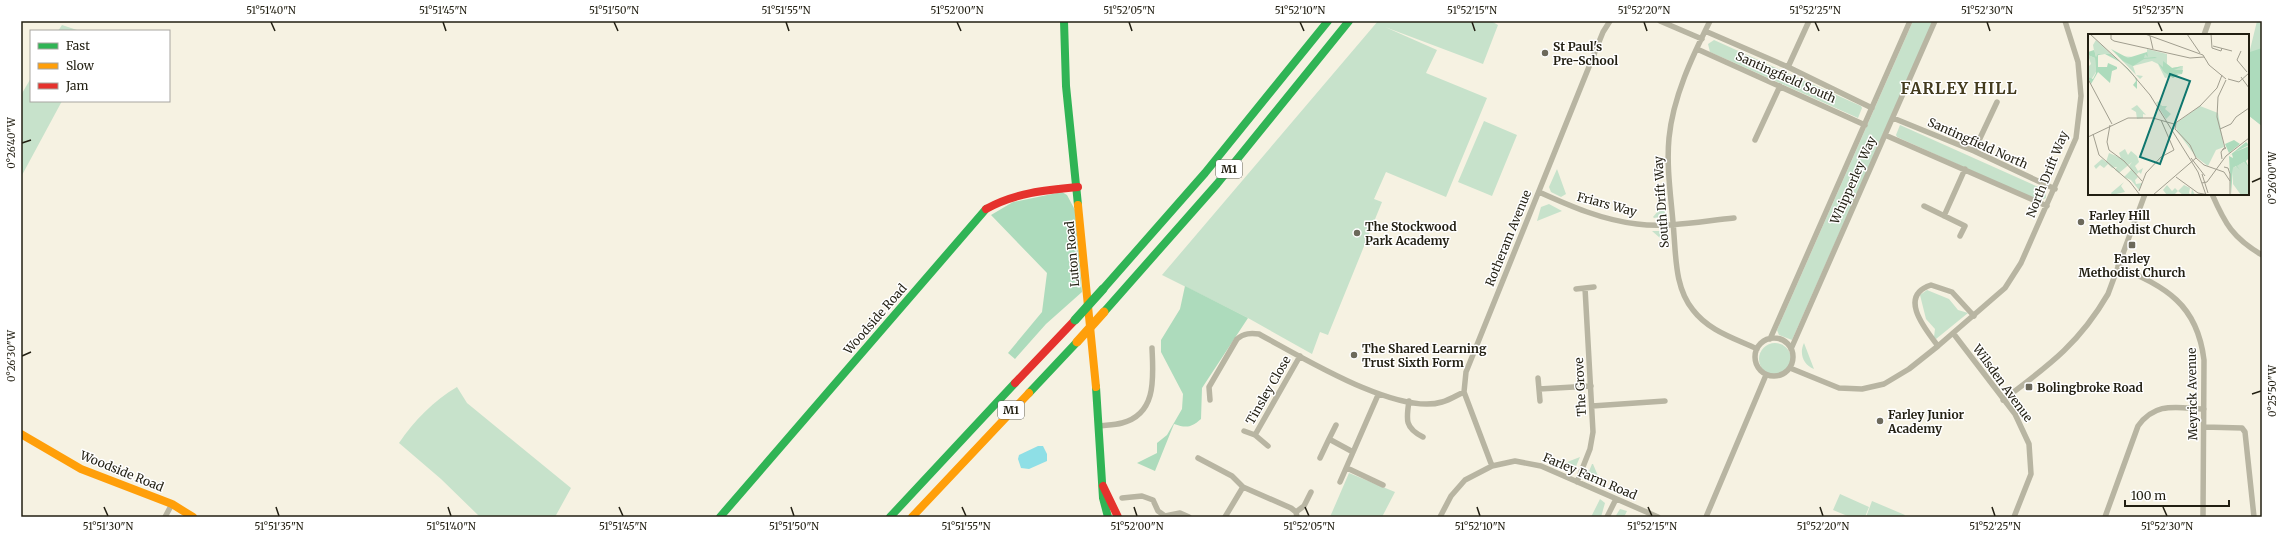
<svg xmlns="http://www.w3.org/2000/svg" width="2283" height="538" font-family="Merriweather,serif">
<rect width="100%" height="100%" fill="#f6f2e2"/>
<path fill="#c7e2cb" d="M1378 21H1491L1498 25 1483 64 1385 27 1437 50 1426 73 1487 98 1446 197 1386 172 1374 199 1382 202 1328 335 1320 332 1312 354 1248 318 1162 275Z
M1913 21H1933L1792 340 1779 335 1777 330Z
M2257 21H2262V126L2248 115V58Z
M62 25 80 31H58Z
M1714 40 1861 106 1862 108 1858 118 1710 52 1708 44Z
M31 78V101H62L21 177V95Z
M1484 121 1517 135 1492 196 1458 182Z
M1900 125 2045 190 2046 198 2039 201 1897 137 1896 135Z
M1557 169 1566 194 1561 197 1551 192 1549 187Z
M1665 203V216L1654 218 1653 217Z
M1549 204 1562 211 1537 221 1541 207Z
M1652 231H1665L1668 234 1669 242 1667 244Z
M1927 290 1949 299 1958 310 1968 313 1936 339 1934 337 1935 329 1926 319 1920 295Z
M1804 343 1814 369C1803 365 1799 353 1804 343Z
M1759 359a16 16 0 1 1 32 0a16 16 0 1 1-32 0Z
M457 387 467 403 571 488 555 517H480L441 479 399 443C414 421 434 400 457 387Z
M1580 457 1574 471 1569 472 1557 466Z
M1592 464H1593L1601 483 1600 485 1590 481 1587 476Z
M1349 473 1395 492 1382 517H1330Z
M1840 494 1869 507 1865 517H1850L1833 510Z
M1600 499 1605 503 1601 517H1591Z
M1872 501 1905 515 1904 517H1866Z
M1620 509 1627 511 1624 517H1615Z"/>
<path fill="#addbbc" d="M2262 48V126L2248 115V58L2250 52Z
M1062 192 1067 195 1075 210 1082 292 1046 324 1015 359 1008 353 1042 312 1047 273 991 215 1013 202Z
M1185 286 1248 318 1202 388 1201 419C1191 428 1186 428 1174 424L1155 471 1137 463 1157 453V443L1167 435 1182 409 1183 394 1161 352V340L1180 309Z"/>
<path fill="#8edfe6" d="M1038 446H1043L1047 454V461L1029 469 1021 468 1018 459 1019 455Z"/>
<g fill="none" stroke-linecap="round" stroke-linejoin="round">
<path stroke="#b8b5a2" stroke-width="5.5" d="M1660 21 1702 39
M1710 21C1692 57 1673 97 1669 138 1666 170 1672 203 1674 235 1676 261 1676 289 1693 310 1709 331 1734 338 1757 349
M1705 31 1788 67 1872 108
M2204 35 2209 21
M1697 49 1865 125
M1788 67 1809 21
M1893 118 1974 151 2055 189
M1885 135 2047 206
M1755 140 1780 86
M1974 151 1997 102
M1539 192C1570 206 1602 220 1637 224 1668 228 1703 221 1734 218
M2212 194C2225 224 2233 238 2262 255
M1924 206 1965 226 1960 236
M1944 216 1965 169
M2118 266C2166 288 2197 303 2204 360L2203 517
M1576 289 1594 287
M1953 333 2015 414 2029 444 2031 474 2014 517
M1755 357a19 19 0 1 1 38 0a19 19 0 1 1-38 0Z
M1770 339 1910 21
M1938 346C1926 330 1897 296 1931 285L1952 292 1974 316
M1791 349 1935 21
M1790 368 1839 388 1862 389 1884 384 1909 369 1938 346 2005 288 2021 263 2076 138 2081 96 2078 62 2065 21
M1538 378 1540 401
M1539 389 1591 386
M1210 400 1209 387 1237 339C1244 333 1251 333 1259 334 1300 356 1397 416 1442 402 1450 400 1457 395 1464 392
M2003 400C2048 366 2079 344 2108 294L2145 194
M1409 401C1406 420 1405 428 1423 437
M1592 406 1665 401
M1098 426C1106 425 1115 425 1122 423 1158 414 1153 375 1152 348
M2204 427 2242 428 2245 432 2254 517
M1244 431 1255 435 1268 446
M1255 435 1300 356
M1329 439 1336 425
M1198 458 1232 476 1243 487 1291 508 1296 512 1297 517
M1320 458 1329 439 1353 452
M1492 466 1464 392 1466 372 1603 32 1610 21
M1347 468 1383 485
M1340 482 1378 395
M1577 482 1590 449 1593 432 1585 288
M1122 498 1142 496 1153 500 1158 511 1165 516 1180 513 1189 517
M1296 512 1304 506 1311 492
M165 517 172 504
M1225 517 1243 487
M1440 517 1451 496 1465 480 1492 466 1515 461 1541 466 1658 517
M1607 517 1616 499
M1706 517 1766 375
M2105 517 2138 426C2156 401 2177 408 2204 409"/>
<path stroke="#30b455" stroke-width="8" d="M1064 21 1066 86 1078 205
M1103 289 1205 173 1328 21
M1104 312 1217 184 1349 21
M1096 387 1103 498 1108 517
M1029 393 1077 342
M720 517 986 209
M890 517 1015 383"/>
<path stroke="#ff9f0a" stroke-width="8" d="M1078 205 1096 387
M21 434 81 469 172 504 193 517
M912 517 1029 393"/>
<path stroke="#e5322d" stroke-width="8" d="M986 209C1015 193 1045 190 1078 187
M1015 383 1075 320
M1103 486 1118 517"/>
<path stroke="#30b455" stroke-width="9" d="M1075 320 1103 289"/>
<path stroke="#ff9f0a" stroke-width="9" d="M1077 342 1104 312"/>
</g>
<path fill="none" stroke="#221f12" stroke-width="1.5" d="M271 22 275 31M443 22 446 31M614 22 618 31M786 22 789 31M957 22 961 31M1129 22 1132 31M1300 22 1304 31M1472 22 1475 31M1644 22 1647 31M1815 22 1819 31M1987 22 1990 31M2158 22 2162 31M22 143 31 140M2252 182 2261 178M22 356 31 352M2252 394 2261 391M104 507 108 516M276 507 279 516M448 507 451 516M619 507 623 516M791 507 794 516M962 507 966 516M1134 507 1137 516M1305 507 1309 516M1477 507 1480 516M1648 507 1652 516M1820 507 1823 516M1992 507 1995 516M2163 507 2167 516"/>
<g fill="#6c695b" stroke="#fff" stroke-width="1.5">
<circle cx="1545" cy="53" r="4"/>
<circle cx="2081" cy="222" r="4"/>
<circle cx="1357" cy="233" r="4"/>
<rect x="2128" y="241" width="8" height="8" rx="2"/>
<circle cx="1354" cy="355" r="4"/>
<rect x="2025" y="383" width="8" height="8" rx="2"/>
<circle cx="1880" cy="421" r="4"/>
</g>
<g text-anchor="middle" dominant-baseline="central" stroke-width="3" stroke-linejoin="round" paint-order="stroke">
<g fill="#fff" stroke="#646259" stroke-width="1">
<rect x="1216" y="160" width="26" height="18" rx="3"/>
<rect x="998" y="401" width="26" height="18" rx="3"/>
</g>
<g font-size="11" font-weight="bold" fill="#221f12">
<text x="1229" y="169">M1</text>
<text x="1011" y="410">M1</text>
</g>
<g font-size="12" font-weight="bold" fill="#221f12" stroke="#fff" text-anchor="start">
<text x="1553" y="46">St Paul's<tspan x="1553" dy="14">Pre-School</tspan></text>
<text x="2089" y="215">Farley Hill<tspan x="2089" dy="14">Methodist Church</tspan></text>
<text x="1365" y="226">The Stockwood<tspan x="1365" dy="14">Park Academy</tspan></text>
<text x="2132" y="258" text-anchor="middle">Farley<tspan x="2132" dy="14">Methodist Church</tspan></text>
<text x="1362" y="348">The Shared Learning<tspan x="1362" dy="14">Trust Sixth Form</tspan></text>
<text x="2037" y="387">Bolingbroke Road</text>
<text x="1888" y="414">Farley Junior<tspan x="1888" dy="14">Academy</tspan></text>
</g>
<g font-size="12" fill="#221f12" stroke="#fff">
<text transform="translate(1786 77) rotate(24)">Santingfield South</text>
<text transform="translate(1978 143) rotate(24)">Santingfield North</text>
<text transform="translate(2047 174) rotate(-68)">North Drift Way</text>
<text transform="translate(1853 180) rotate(-66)">Whipperley Way</text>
<text transform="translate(1661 202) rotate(-94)">South Drift Way</text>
<text transform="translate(1607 204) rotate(15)">Friars Way</text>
<text transform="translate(1508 238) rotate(-68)">Rotheram Avenue</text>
<text transform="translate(1072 254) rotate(-95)">Luton Road</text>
<text transform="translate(875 319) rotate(-49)">Woodside Road</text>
<text transform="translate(2003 383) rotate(54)">Wilsden Avenue</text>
<text transform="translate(1580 387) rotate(-93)">The Grove</text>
<text transform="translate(1268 390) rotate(-60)">Tinsley Close</text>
<text transform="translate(2192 394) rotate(-91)">Meyrick Avenue</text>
<text transform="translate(122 471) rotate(22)">Woodside Road</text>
<text transform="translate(1590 476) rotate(23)">Farley Farm Road</text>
</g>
<g font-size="16" font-weight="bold" letter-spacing="1" fill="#433b1e" stroke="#fff">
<text x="1959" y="88">FARLEY HILL</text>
</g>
</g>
<g transform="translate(2088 34)">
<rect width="161" height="161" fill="#f6f2e2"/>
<path d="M8 6 23 20H12L8 23 5 11ZM59 15 79 20V30L84 34 95 32 94 40 77 44 70 30 64 27 45 32 48 41 55 42 52 45 48 41 30 22 46 23 59 19ZM0 21 7 24 8 38 3 46 0 42V37H2H0V27L1 32 3 30ZM70 67 74 72H79L77 75 83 80 78 85 68 69ZM49 71 58 81 55 80V84L49 85 48 78 43 75ZM112 72 130 79 136 113 128 116 120 132 108 123 89 97 87 90ZM37 115 40 121 43 117 49 122 51 128 47 132 50 137 55 134 53 140 51 138 48 141 50 143 47 146 48 150 54 149 51 156 43 146 36 143 43 136 41 132 44 128 31 139 27 136 29 133 24 134 20 130 16 134 12 131 8 135 6 132 14 125 18 128 21 119 33 124 31 119ZM156 128 161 134V161H153L145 150V134ZM36 148 33 152 37 158 24 161 23 159ZM79 151 84 157 87 154 90 157 86 161H79L75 156ZM96 151 102 154 101 159 103 161 104 155 107 161H95L90 157Z" fill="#c7e2cb"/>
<path d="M5 11 8 23 10 20H23L42 37 49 45V55L45 51 48 47 47 43 32 28 17 20 10 21V33H19L20 29 29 33V35L24 37 22 49 10 38 3 50 0 43 5 45 8 39 7 24 0 21V18L6 16ZM23 15 40 24 59 18 60 23 57 20 56 24 67 23 69 24 56 25 45 32 35 27ZM75 27 84 34 95 32 86 36H95L94 40 88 39 90 41 85 44 76 38 70 29 75 33ZM161 105V111L147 118 161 112V124L158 127 161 134 156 128 149 132 152 136 148 132 145 134 143 161 141 122 145 124 144 120 141 122 158 108 160 110ZM146 106 152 110 141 119 137 110Z" fill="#addbbc"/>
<path fill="none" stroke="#a19e8f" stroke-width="1" d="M2 0 40 35 62 61 110 138 118 161M23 0V5L26 7 102 24 116 23M57 0 115 21M99 0 112 19M123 0 124 14 133 17 134 14M62 2 65 15M125 12 144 17M153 17 149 26 159 38M115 21 121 31 138 45M153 43 161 54M0 45 24 90M140 45 151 48 161 39M86 90 112 72 129 54 134 41M22 91 19 108 21 116 36 127 54 147M132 95 143 90 148 83 161 74M5 100 11 121 42 148 52 161M0 103 40 84H65L86 90M137 114 129 83 130 63 138 46M103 124 117 142M108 124 116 131 136 138 142 147M134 125 133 118 136 114H138L134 116M136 133 140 134 142 140V161M114 140 120 159M88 143 110 159 122 161M114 149 119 148 138 122 161 104M51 157 58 139 73 123 86 116 73 86M65 161 108 124 102 111 87 95 88 89"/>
<path fill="#0f766e" fill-opacity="0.15" stroke="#0f766e" stroke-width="2" d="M82 40 102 47 72 130 52 123Z"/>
<rect width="161" height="161" fill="none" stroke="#221f12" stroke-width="2"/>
</g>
<rect width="2283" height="538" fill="none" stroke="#ffffff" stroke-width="44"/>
<rect x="30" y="30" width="140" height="72" fill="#ffffff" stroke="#a7a5a0"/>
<rect x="38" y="43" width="20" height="6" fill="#30b455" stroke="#a7a5a0"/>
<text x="66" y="50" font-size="12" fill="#221f12">Fast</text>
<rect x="38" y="63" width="20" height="6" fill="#ff9f0a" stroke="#a7a5a0"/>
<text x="66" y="70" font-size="12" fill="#221f12">Slow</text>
<rect x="38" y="83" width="20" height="6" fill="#e5322d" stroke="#a7a5a0"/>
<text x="66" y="90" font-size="12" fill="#221f12">Jam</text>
<path d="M2125 500v6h104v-6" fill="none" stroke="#221f12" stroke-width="2"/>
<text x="2131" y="500" font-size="12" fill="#221f12" stroke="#ffffff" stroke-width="3" paint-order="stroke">100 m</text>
<rect x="22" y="22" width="2239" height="494" fill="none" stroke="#221f12" stroke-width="1.5"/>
<g font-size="10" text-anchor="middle" fill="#221f12">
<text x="271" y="14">51°51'40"N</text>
<text x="443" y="14">51°51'45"N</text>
<text x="614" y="14">51°51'50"N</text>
<text x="786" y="14">51°51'55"N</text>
<text x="957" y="14">51°52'00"N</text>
<text x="1129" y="14">51°52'05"N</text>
<text x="1300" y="14">51°52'10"N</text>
<text x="1472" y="14">51°52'15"N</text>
<text x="1644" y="14">51°52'20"N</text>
<text x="1815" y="14">51°52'25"N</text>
<text x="1987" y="14">51°52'30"N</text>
<text x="2158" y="14">51°52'35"N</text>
<text transform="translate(11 143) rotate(-90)" y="4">0°26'40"W</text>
<text transform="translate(2272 178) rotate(-90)" y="4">0°26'00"W</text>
<text transform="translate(11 356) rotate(-90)" y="4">0°26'30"W</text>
<text transform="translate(2272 391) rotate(-90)" y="4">0°25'50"W</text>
<text x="108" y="530">51°51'30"N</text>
<text x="279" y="530">51°51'35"N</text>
<text x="451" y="530">51°51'40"N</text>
<text x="623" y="530">51°51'45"N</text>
<text x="794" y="530">51°51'50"N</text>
<text x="966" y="530">51°51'55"N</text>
<text x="1137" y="530">51°52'00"N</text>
<text x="1309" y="530">51°52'05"N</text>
<text x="1480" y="530">51°52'10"N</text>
<text x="1652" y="530">51°52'15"N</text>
<text x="1823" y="530">51°52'20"N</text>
<text x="1995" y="530">51°52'25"N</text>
<text x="2167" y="530">51°52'30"N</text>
</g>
</svg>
